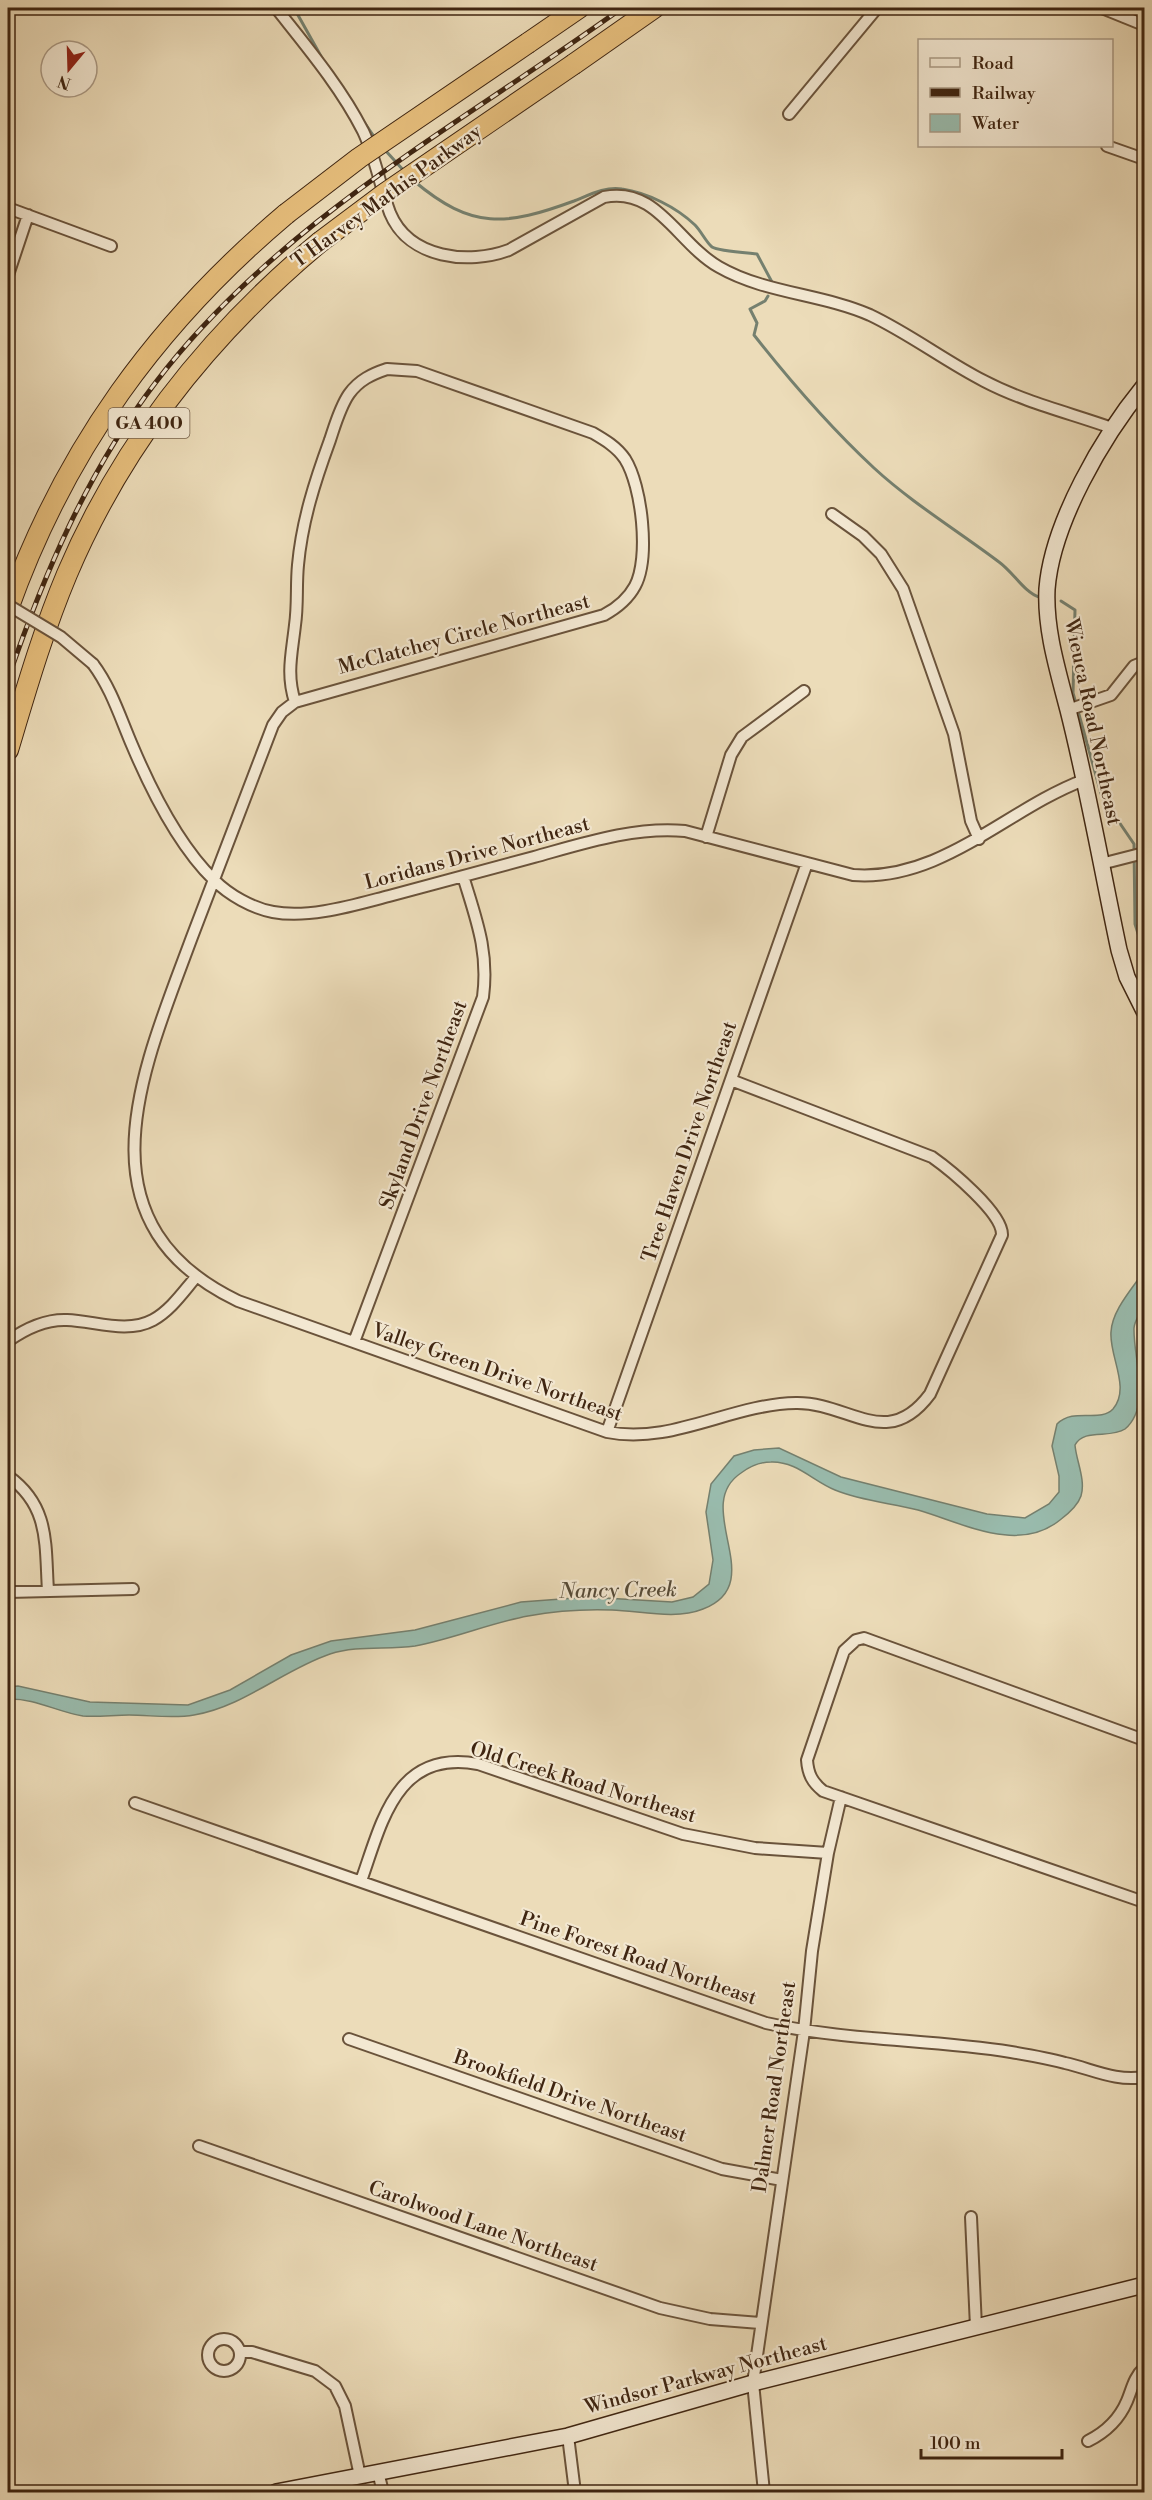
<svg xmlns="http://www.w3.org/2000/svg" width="1152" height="2500" font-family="'Libre Bodoni',serif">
<rect width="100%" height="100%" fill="#ecdcb9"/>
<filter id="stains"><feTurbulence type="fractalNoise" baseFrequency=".00333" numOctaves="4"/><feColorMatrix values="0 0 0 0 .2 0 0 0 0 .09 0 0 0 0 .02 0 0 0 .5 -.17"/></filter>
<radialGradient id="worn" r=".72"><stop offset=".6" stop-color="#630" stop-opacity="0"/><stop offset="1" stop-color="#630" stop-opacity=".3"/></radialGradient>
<path fill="#99bcae" stroke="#75806f" stroke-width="1.5" d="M1144 1271C1145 1281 1148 1298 1143 1307 1140 1315 1135 1319 1134 1328 1133 1359 1152 1406 1125 1429 1110 1439 1084 1428 1075 1445 1076 1460 1086 1480 1081 1496 1078 1505 1068 1514 1060 1520 1018 1554 963 1523 918 1510 891 1503 862 1501 835 1490 813 1481 796 1461 771 1462 760 1462 749 1467 741 1473 690 1507 771 1583 703 1609 676 1620 641 1611 612 1610 585 1609 555 1611 528 1616 490 1623 453 1639 415 1646 387 1650 357 1645 330 1654 283 1670 243 1707 194 1715 173 1719 150 1715 129 1715 114 1715 98 1717 83 1716 57 1712 35 1698 8 1699V1687L18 1686 90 1702 188 1705 230 1690 291 1655 331 1641 415 1630 521 1602 588 1597 672 1602 693 1597 709 1584 713 1560 706 1512 711 1484 734 1456 754 1450 779 1448 841 1477 987 1514 1025 1518 1049 1504 1059 1492V1476L1052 1446 1057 1424C1074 1407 1100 1423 1113 1409 1131 1388 1109 1356 1111 1332 1112 1310 1133 1288 1144 1271Z"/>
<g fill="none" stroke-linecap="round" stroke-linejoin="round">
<path stroke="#75806f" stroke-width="3" d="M294 8 322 58
M362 119 375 138
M385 150 405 172
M414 181C472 230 506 226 574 201 589 195 606 186 622 189 648 193 676 207 695 225 701 231 706 242 712 247 718 251 748 253 757 254L773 284
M768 296 765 301 750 309 757 323 754 335C791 382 830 427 874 468 912 503 958 531 999 562 1013 572 1025 593 1039 597
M1061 601 1075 610 1073 693 1102 797 1134 844 1135 924 1144 952"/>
<g stroke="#6a533b" stroke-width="14">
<path id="street" d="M276 8C306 46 340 86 363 131 375 156 380 186 390 213 409 259 469 265 509 250L604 197C657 186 677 243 719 267 764 293 822 294 870 315 910 334 945 361 984 381 1024 402 1070 413 1112 428
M1102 8 1144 25
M789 114 877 8
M1107 146 1144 159
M8 208 111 246
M8 275 28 215
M387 369 417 371 593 433C605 440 617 447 625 459 642 486 650 558 635 586 628 599 617 608 604 615L295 702C286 674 292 653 295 625 298 605 296 585 298 565 302 521 315 481 330 440 335 425 340 407 349 394 359 380 372 374 387 369Z
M832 514 863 536 881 554 903 589 954 734 971 821 979 839
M93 664C111 688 120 717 132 745 151 790 179 846 214 880 229 895 252 908 273 912 309 919 354 905 389 896 437 883 485 870 534 857 581 844 635 826 685 831L853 875C941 882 1007 809 1084 780
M295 702 282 712 273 725C246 796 219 866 192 937 144 1067 72 1221 238 1301L607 1432C672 1445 731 1404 796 1403 849 1402 887 1452 930 1394L1002 1235C1003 1213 949 1169 932 1157L731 1080
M1068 710 1111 695 1134 666 1144 662
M706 837 731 755 742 737 804 691
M1101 864 1144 853
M8 1341C25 1329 45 1319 67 1320 95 1321 127 1334 153 1320 171 1310 183 1292 196 1277
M354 1342 483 997C489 951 476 919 463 876
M607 1432 807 863
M8 1476C50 1506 45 1544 48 1591
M8 1592 133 1589
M1144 1740 864 1638 856 1640 844 1651 807 1760C808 1774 812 1782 823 1791L1144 1902
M135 1803 766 2023C847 2041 929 2039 1011 2052 1029 2055 1047 2058 1065 2063 1092 2069 1116 2082 1144 2077
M361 1881C382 1822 396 1749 478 1764L683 1834 755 1848 828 1853
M349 2039 722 2169 782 2180
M199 2146 660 2308 710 2319 760 2323
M971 2217 976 2327
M208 2355a16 16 0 1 1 32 0a16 16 0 1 1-32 0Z
M241 2352H252L315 2371 335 2386 345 2406 360 2476
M568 2436 575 2492
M1088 2441C1106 2432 1119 2420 1127 2401 1132 2389 1134 2377 1144 2368
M378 2472 383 2492
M764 2492 753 2383 804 2031 812 1951 828 1853 841 1797"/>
</g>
<g stroke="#3f2511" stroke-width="18">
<path id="secondary" d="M1144 386C1103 436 1052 523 1047 589 1045 630 1058 671 1068 710 1088 789 1102 870 1119 950L1127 977 1144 1011
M276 2492 568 2436 753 2383 1144 2285"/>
</g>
<g stroke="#3f2511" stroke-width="22">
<path id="highway" d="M528 43 579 8
M574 64 654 8
M8 609C65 449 157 323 286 214
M8 750C26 690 43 631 67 574 123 442 211 333 320 242"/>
</g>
<use href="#street" stroke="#f3e8d2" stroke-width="10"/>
<use href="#secondary" stroke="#f3e8d2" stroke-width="15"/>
<use href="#highway" stroke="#e6be7c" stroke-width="20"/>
<g stroke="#3f2511" stroke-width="5">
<path id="rail" d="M8 679C44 574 87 472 156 382 279 221 461 124 622 8"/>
</g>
<use href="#rail" stroke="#f3e8d2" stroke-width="3" stroke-dasharray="9" stroke-linecap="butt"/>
<g stroke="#6a533b" stroke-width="14" stroke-linecap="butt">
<path id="street-bridge" d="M8 605 61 637 93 664"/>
</g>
<g stroke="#3f2511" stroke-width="22" stroke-linecap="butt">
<path id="highway-bridge" d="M286 214 359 158 528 43
M320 242 384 194 574 64"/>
</g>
<use href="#street-bridge" stroke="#f3e8d2" stroke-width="10"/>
<use href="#highway-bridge" stroke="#e6be7c" stroke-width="20"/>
</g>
<g text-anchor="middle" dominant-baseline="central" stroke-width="4.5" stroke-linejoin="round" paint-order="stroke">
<rect fill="#f3e8d2" stroke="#75604b" stroke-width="1.5" x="108.5" y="408" width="81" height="30" rx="4.5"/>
<g font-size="18" font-weight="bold" fill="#3f2511">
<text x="149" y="423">GA 400</text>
</g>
<g font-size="20" fill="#3f2511" stroke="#f3e8d2">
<text transform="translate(387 197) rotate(-36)">T Harvey Mathis Parkway</text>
<text transform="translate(464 635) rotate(-15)">McClatchey Circle Northeast</text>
<text transform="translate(1092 722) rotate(78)">Wieuca Road Northeast</text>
<text transform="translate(477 854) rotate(-15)">Loridans Drive Northeast</text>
<text transform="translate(424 1105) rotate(-70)">Skyland Drive Northeast</text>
<text transform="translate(690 1142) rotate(-71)">Tree Haven Drive Northeast</text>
<text transform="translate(497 1373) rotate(19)">Valley Green Drive Northeast</text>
<text transform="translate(583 1783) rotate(17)">Old Creek Road Northeast</text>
<text transform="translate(638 1959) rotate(19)">Pine Forest Road Northeast</text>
<text transform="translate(775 2087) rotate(-82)">Dalmer Road Northeast</text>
<text transform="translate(570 2097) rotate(19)">Brookfield Drive Northeast</text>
<text transform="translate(483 2227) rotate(19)">Carolwood Lane Northeast</text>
<text transform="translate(706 2376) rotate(-15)">Windsor Parkway Northeast</text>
</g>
<g font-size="21" font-style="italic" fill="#564b38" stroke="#f3e8d2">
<text transform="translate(618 1591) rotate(-1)">Nancy Creek</text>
</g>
</g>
<rect width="1152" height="2500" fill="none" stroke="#ecdcb9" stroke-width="30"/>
<rect x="9" y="9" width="1134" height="2482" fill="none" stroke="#3f2511" stroke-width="3"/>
<rect x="15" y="15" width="1122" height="2470" fill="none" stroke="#3f2511" stroke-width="1.5"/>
<rect x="918" y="39" width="195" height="108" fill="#f3e8d2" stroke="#ab9a85" stroke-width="1.5"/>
<rect x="930" y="58" width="30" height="9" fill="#f3e8d2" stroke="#ab9a85" stroke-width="1.5"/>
<text x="972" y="69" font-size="18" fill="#3f2511">Road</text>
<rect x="930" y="88" width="30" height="9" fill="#3f2511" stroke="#ab9a85" stroke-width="1.5"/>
<text x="972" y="99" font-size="18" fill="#3f2511">Railway</text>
<rect x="930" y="114" width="30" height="18" fill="#99bcae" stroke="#ab9a85" stroke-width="1.5"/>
<text x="972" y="129" font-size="18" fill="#3f2511">Water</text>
<g transform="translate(69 69) rotate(199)"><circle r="28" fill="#f3e8d2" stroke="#ab9a85" stroke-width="1.5"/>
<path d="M0-4.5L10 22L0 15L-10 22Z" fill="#8f2418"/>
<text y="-9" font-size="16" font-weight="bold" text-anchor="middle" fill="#3f2511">N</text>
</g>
<path d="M921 2449v9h141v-9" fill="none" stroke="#3f2511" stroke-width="3"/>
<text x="930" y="2449" font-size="18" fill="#3f2511" stroke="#f3e8d2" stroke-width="4.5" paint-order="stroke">100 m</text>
<rect width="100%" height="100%" filter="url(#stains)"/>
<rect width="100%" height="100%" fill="url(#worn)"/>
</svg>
